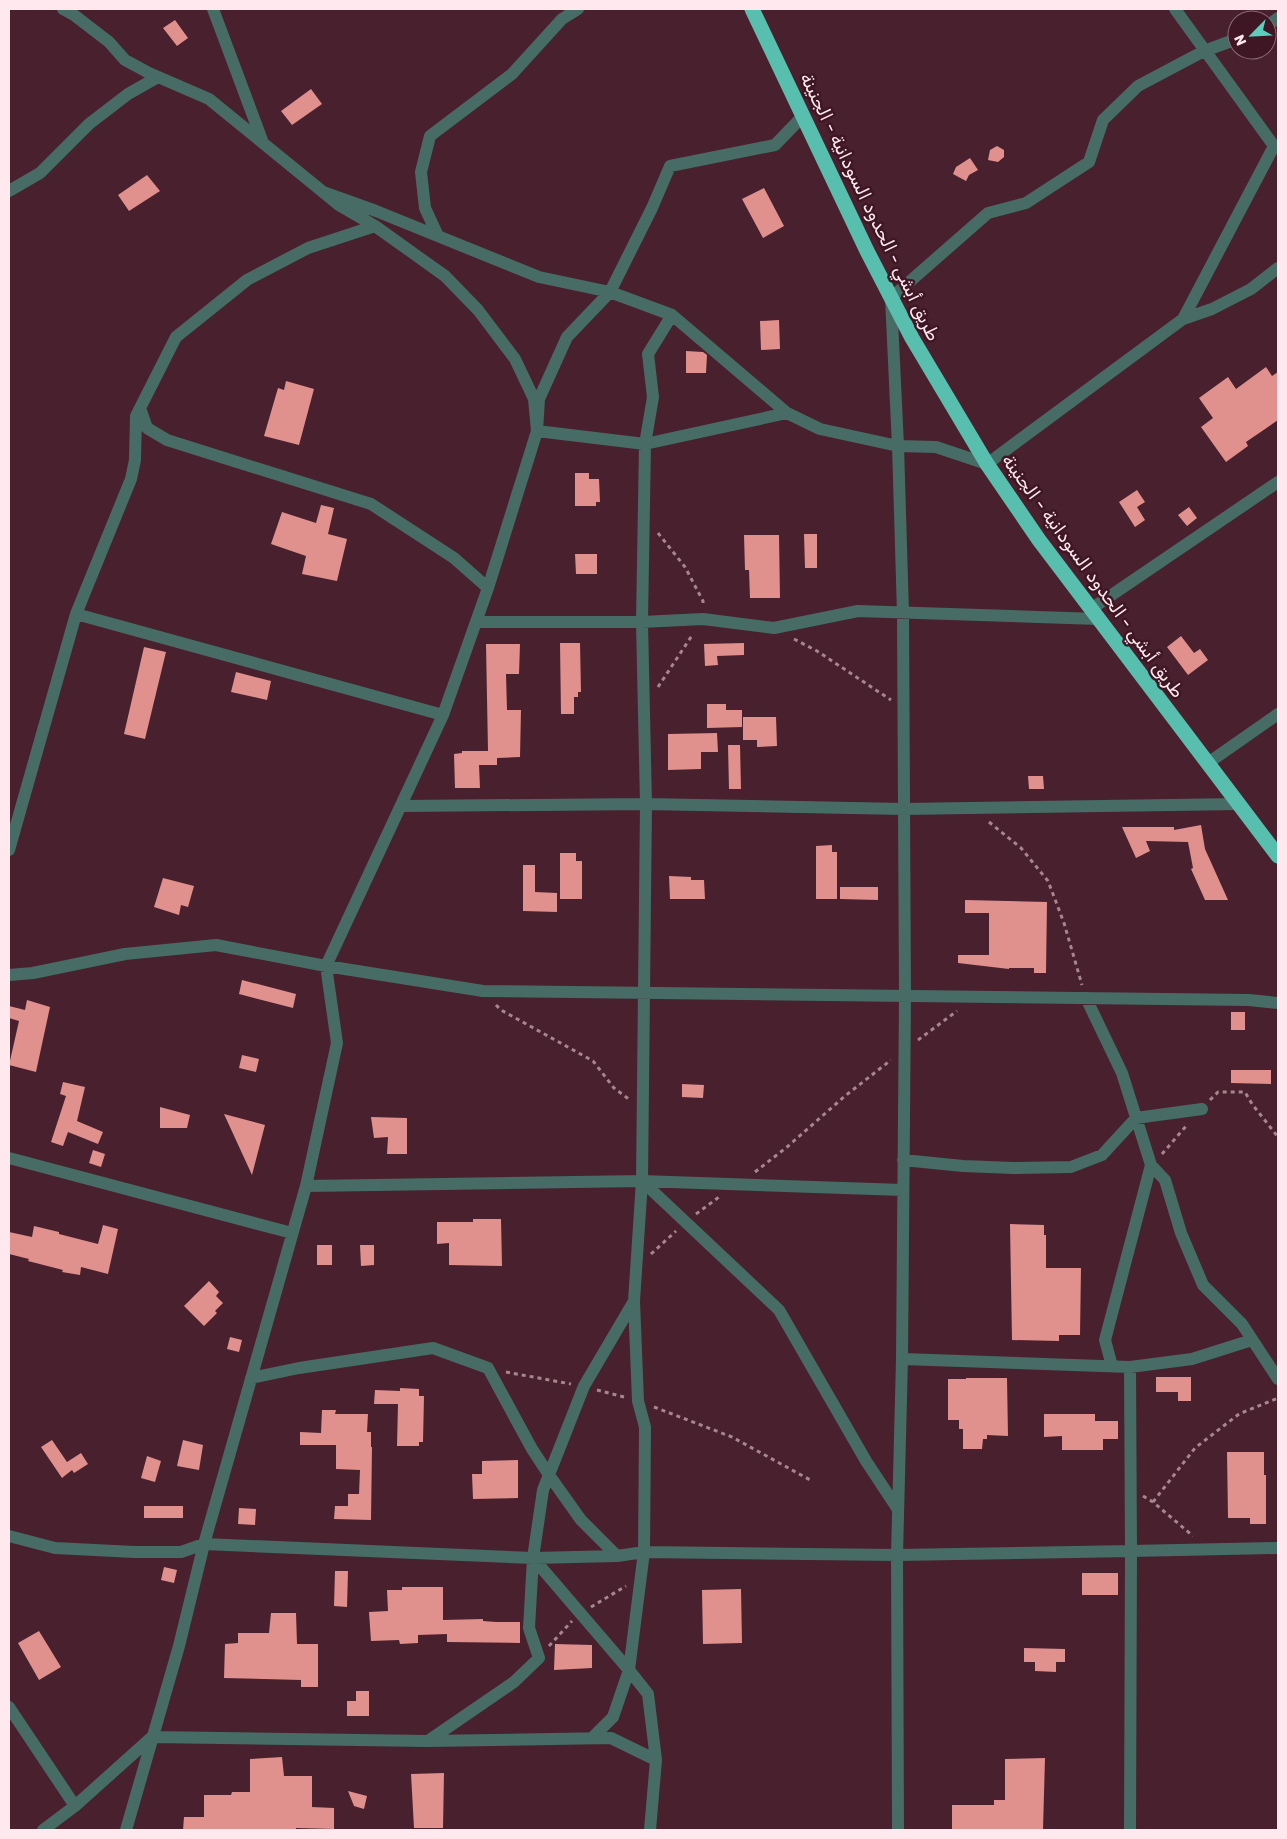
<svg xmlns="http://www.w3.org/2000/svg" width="1287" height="1839" font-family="Rubik,'Noto Sans Arabic',sans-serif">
<rect width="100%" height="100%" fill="#49202d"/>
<path fill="#e0908d" d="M175 20 188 38 177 46 163 28Z
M311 89 322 104 292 125 281 111Z
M997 146 1004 150V157L998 162 988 160 990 150Z
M970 158 978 170 969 175 966 181 953 174 956 167Z
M147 175 160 191 129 211 118 195Z
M764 188 784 226 763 238 742 199Z
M779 320 780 349 761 350 760 321Z
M686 351 703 352 707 355 706 373H686Z
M1266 367 1272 376 1278 372V420L1246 442 1248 446 1226 462 1201 427 1213 418 1199 398 1228 377 1236 389Z
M286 381 314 389 299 445 264 436 278 388 284 390Z
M575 473H589V479H599L600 502H596V506H575Z
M1137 490 1145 502 1137 507 1145 520 1135 527 1119 502Z
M321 505 334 508 328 534 347 539 337 581 302 574 306 556 271 544 282 512 316 523Z
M1189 507 1197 518 1187 526 1178 515Z
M804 534H817V568H805Z
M744 535H779L780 598H750L749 570H745Z
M575 554H597V574H576Z
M1181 636 1194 653 1200 649 1208 660 1188 675 1167 647Z
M560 643H580L581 692H578V697H574V714H561Z
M744 643V655L717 656 718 665 705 666 704 644Z
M486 644H520L519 674H506L507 710H521L520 757 497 758V765H479L480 788H455L454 754 462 753V751H488Z
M144 647 166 652 145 739 124 734Z
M236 672 271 681 267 700 231 692Z
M707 704H726V710H742V727L707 728Z
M743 717H776L777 746 757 747V740H743Z
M717 733 718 752H701V769L668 770V734Z
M728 745H740L741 789H729Z
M1028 776H1043L1044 789H1029Z
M1201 825 1205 849 1228 900H1205L1191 869 1193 868 1188 842 1146 841 1150 851 1136 858 1122 827H1174V830Z
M832 845V852H837V899H816V846Z
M560 853H576V861H582V899H560Z
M523 865H535V892L557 893V912L523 911Z
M669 876 691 877V880H704L705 899H670Z
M163 878 194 886 188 907 181 905 179 915 154 907Z
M840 887H878V900L840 899Z
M965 900 1047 902 1046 973H1034V968H1009V969L958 963V955H989V913H965Z
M242 980 296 994 293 1008 239 994Z
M27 1000 50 1007 36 1072 9 1065 19 1021 9 1018V1006L25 1010Z
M1231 1012H1245V1030H1231Z
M242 1055 259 1059 256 1072 239 1068Z
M1231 1070H1271V1084L1231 1083Z
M63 1082 85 1087 77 1121 103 1132 98 1144 68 1132 63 1146 51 1142 66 1096 60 1094Z
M682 1084 704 1085 703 1098 682 1097Z
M160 1107 190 1115 187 1128H160Z
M224 1114 265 1125 252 1175Z
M371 1117 407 1118V1154H387L388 1137 374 1138Z
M93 1150 105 1154 101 1167 89 1163Z
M473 1219H501L502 1266 449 1265V1243L437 1244V1222H473Z
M1010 1224 1044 1225V1235H1046V1268H1081L1080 1335H1059V1341L1012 1340Z
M103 1225 118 1229 108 1274 81 1267 80 1275 62 1272 63 1270 28 1261 29 1259 9 1254V1232L32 1237 34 1226 59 1232V1234L98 1244Z
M317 1245H332V1265H317Z
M360 1245H374V1265L361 1266Z
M209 1281 219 1292 216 1296 223 1303 215 1311 217 1313 204 1326 184 1306Z
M230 1337 242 1340 239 1352 227 1349Z
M1156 1377H1191V1401H1178V1392H1156Z
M966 1378H1007L1008 1436 987 1435V1439H983L982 1449H963V1429H959V1420H948V1379H966Z
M400 1388 419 1389V1396H424L423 1442H419V1446H397L398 1404H374L375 1390 400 1391Z
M322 1410H336L335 1414H368L367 1432H371V1447H372L371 1520 334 1519 335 1506H348V1494H359L360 1470 336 1469V1445H300V1432L321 1433Z
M1044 1414H1095V1421H1118V1439H1103V1450H1062V1436L1044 1437Z
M52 1440 67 1462 81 1453 88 1464 74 1473 72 1470 62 1478 41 1447Z
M183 1440 203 1445 199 1470 177 1466Z
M1227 1452H1264V1475H1266V1524H1250V1518H1228Z
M147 1456 161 1461 155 1482 141 1478Z
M518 1460V1498L473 1499 472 1474H482V1461Z
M144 1506H183V1518H144Z
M239 1508 256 1509 255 1525 238 1524Z
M164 1567 177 1570 174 1583 161 1580Z
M335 1571H348L347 1607 334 1606Z
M1082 1573H1118V1595H1082Z
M402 1587H443V1620L483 1619V1621L496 1622H520V1643L447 1642V1634L418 1635V1643L400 1644 399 1640 371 1641 369 1612 388 1611 387 1590H402Z
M741 1589 742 1643 703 1644 702 1590Z
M271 1613H296L297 1644H318V1687H301V1680L224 1678 225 1644 238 1643V1633H269Z
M39 1631 61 1667 39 1680 18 1643Z
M555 1644 592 1645V1668L554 1670Z
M1024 1648 1065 1649V1662H1056V1672L1035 1671V1662H1024Z
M356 1691H369V1716H347V1701H356Z
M282 1757 284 1776H312V1807L334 1808V1829L296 1828V1830H183L184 1817H204V1795H231L232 1792H250V1759Z
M1045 1758 1043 1830H952V1805H994V1800H1005V1759Z
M444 1773 443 1828H414L411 1774Z
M348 1791 367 1796 364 1809 354 1806Z"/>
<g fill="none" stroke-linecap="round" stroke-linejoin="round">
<path stroke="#a6868f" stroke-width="3" stroke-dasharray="4 4" stroke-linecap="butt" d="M658 533 685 567 703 601V606
M794 639 817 651 891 700
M658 687 693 634
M989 822 1021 848 1048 881 1064 923 1082 985
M496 1005 501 1010 593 1061 614 1088 630 1100
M918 1040 957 1011
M1210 1100 1218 1092H1245L1252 1104 1278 1137
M1162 1154 1187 1125
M755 1172 787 1147 845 1096 891 1060
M696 1214 719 1197
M651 1254 676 1231
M506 1372 571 1384
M597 1390 624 1397
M654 1407 732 1437 812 1481
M1143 1496 1153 1502 1193 1536
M1153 1502 1195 1448 1239 1414 1278 1398
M591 1607 626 1586
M549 1646 572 1621"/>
<path stroke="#466c65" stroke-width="12" d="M63 9 74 15 109 42 125 60 149 73 209 99 339 205 375 226 445 276 478 310 515 359 534 399 537 431 645 444 787 413
M213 9 262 140
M1175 9 1274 146 1278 148
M1267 26 1278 18
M9 191 40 173 89 124 128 94 158 77
M323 192 376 211 539 277 610 292 672 315 787 413 820 429 898 446 936 447 987 464 1183 319 1274 146
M438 236 425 208 421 172 430 136 512 74 562 19 578 9
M1183 319 1212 309 1251 289 1278 268
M140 408 147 428 167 440 371 504 454 558 488 588
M1091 609 1278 482
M76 614 443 715
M476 622H642L703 619 774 628 858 611 1098 619
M1208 763 1278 714
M402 806 646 804 904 809 1240 804
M9 850 76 614 131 479 135 460 136 416 176 337 247 280 308 248 375 226
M9 975 33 973 125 954 216 945 326 966 483 991 1249 1000 1278 1003
M1086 998 1122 1073 1151 1165 1165 1180 1181 1233 1203 1285 1242 1324 1278 1379
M9 1158 292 1233
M903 1160 963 1166 1013 1168 1071 1167 1102 1155 1136 1118 1202 1109
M642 1181 779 1310 866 1461 897 1508
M306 1186 642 1181 903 1190
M902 1359 1130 1367 1192 1359 1252 1340
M1112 1366 1105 1340 1151 1165
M1130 1367 1131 1551 1278 1548
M251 1378 299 1368 433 1348 488 1368 532 1449 549 1475 581 1520 617 1556
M9 1536 55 1548 134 1552H181L204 1544 533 1558 617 1556 644 1552 897 1555 1131 1551 1130 1830
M533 1558 629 1670 613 1717 592 1738
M9 1707 75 1806
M428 1741 611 1738 656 1760
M43 1830 75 1806 152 1737 428 1741 514 1682 539 1658 529 1628 533 1558 543 1490 584 1386 634 1301
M126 1830 179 1646 204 1544 306 1186 337 1043 326 966 443 715 488 588 537 431 539 399 567 337 610 292 652 208 670 166 775 145 803 116
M650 1830 656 1760 648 1694 629 1670 644 1552 645 1427 638 1401 634 1301 642 1181 646 804 642 622 645 444 653 397 648 354 672 315
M898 1830 897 1555 902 1359 905 996 903 613 898 446 891 298 988 213 1026 203 1089 162 1103 120 1138 86 1204 51 1237 39"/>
<path stroke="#58beae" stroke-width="15" d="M752 9 867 251 912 338 987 464 1039 540 1278 856"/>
</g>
<g text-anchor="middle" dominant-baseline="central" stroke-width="5" stroke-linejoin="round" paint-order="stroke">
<g font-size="18" fill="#ffe8ee" stroke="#3e1624">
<text transform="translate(870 207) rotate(64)">طريق أبشي - الحدود السودانية - الجنينة</text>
<text transform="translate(1093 576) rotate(54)">طريق أبشي - الحدود السودانية - الجنينة</text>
</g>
</g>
<rect width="1287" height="1839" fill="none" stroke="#ffe8ee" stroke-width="20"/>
<g transform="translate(1252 35) rotate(246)"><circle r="24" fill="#3e1624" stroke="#8b6a75"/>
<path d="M0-4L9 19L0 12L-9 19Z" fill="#5bcebc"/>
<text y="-8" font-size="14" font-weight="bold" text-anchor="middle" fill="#ffe8ee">N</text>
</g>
</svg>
